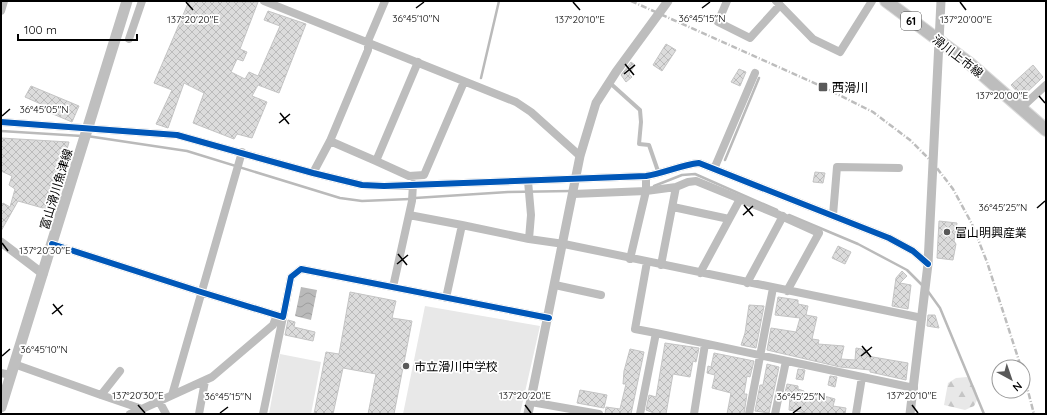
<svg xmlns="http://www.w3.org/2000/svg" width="1047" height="415" font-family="Quicksand,'Noto Sans JP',sans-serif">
<defs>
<pattern id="forest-firs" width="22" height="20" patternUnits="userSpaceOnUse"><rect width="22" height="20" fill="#e8e8e8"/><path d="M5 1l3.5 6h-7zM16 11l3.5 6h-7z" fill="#c5c5c5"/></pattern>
<pattern id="water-waves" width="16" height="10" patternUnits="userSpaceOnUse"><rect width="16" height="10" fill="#bababa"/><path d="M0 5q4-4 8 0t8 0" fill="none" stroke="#9e9e9e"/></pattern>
<pattern id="building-cross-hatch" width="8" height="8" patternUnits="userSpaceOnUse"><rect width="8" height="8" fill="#dcdcdc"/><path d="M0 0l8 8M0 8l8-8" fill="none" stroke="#bbb"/></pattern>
</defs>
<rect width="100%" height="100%" fill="#fff"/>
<path fill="#e8e8e8" d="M425 306 540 326 520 414H403Z
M280 354 321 362 311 414H269Z"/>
<path fill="url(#forest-firs)" d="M967 377 975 388 978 398 974 406 965 410 944 405 948 383 956 378Z"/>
<path fill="url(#water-waves)" d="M301 287 317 290 311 320 295 316Z"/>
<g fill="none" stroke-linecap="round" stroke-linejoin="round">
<path stroke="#bababa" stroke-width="2.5" d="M481 78 499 1
M1 131 82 136
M87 136 187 151 340 198 362 201 410 199
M725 160 759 78
M654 186 682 175 695 174 777 210
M415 198 508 192 571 191
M789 215 858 244 907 270 923 286
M927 290 940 308 984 414"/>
</g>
<path fill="url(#building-cross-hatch)" stroke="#c4c4c4" d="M189 1 258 2 240 49 247 52 243 61 237 59 231 72 245 79 249 72 258 76 280 26 264 20 268 11 306 24 279 93 258 85 252 96 267 102 252 138 237 134 234 139 193 123 204 93 184 83 168 128 156 124 172 90 154 83Z
M666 44 676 50 662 71 653 65Z
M631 62 635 65 629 74 632 77 626 82 621 75Z
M1033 65 1043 77 1022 97 1011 85Z
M739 69 746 72 740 86 731 82Z
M31 86 79 106 72 122 41 109 43 105 25 97Z
M1 138 69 142 50 210 18 201 1 231V206L3 203 10 207 15 189 9 185 12 176 1 171Z
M815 172 825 173 823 183 813 182Z
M939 221 957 223 954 241 956 244 953 260 937 258Z
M838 246 851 252 845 264 832 258Z
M902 271 907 276 900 283 911 285 908 309 892 306 896 278Z
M350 292 396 301 392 318 412 321 394 414H368L376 374 343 368 333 414H314L326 352 339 354Z
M778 297 798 300V304L808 306 806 315 817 317 812 339 819 340 818 344 844 346 841 359 855 360 856 348 867 350V356L908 363 906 380 870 372V370L840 367 767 350 771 328 796 332 800 318 775 315Z
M749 305 764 306 756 348 741 345 745 333Z
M928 315H935L939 328 927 326Z
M288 320 295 322 294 327 315 332 313 341 285 335Z
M665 343 699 348 696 362 693 361 690 377 673 374 666 414H656L646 410 649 395 656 397Z
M630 349 644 352 631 414H605L606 407 620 409 626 384H623L624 371Z
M714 353 754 361 750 377 747 376 744 394H747L744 414H727L731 393 712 388 715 375 707 373 708 366 711 367Z
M767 364 779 367 769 413 755 411 760 385H763Z
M798 369 805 370 803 380 796 379Z
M830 376 837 377 835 387 828 385Z
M787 384 798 386V389L804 391V394H817L835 399 833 406 846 408 845 414H811L789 410 790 398 784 397Z
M580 390 607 395 604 408 577 403Z
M541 393 550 394 549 400 540 398Z"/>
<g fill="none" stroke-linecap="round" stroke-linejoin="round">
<g stroke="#dbdbdb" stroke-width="14">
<path id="primary" d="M886 1 969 63 1046 130"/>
</g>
<path stroke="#bdbdbd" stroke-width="4" d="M610 83 640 110 641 122 639 144 649 145 659 174"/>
<path stroke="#bdbdbd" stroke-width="8" d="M264 1 516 102 531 112 580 156
M727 1 718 22 750 38 780 5
M776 1 813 39 840 52 872 1
M1 11 4 1
M129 39 142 1
M418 62 376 161 409 176 424 175 464 82
M1021 108 1046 85
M1 122 177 135 313 173 362 185 384 186 646 176C664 173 681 165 699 163L889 238 913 251 928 264
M330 141 376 161
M714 169 755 73
M313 173 330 141 368 50V41L385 1
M573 194 646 191 676 187
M673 207 729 219
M409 215 462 225 446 298
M833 215 837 167 899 168
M462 225 529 239 531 215 528 181
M529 239 564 244 922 318
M52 244 201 292 283 317 291 277 301 269 549 318
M630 259 646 191V176
M647 262 635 329 656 333
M661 265 676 187 688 182 696 181 777 214 819 233 787 291
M700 273 740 199
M747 283 783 216
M555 285 601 295
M393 287 412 201 413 184
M14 364 101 395
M120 371 101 395 142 409 212 377 273 325 277 315
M1 373 11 375
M172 395 242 152
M159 401 166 414
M531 402 599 414
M130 414 142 409
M199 414 205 381
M263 414 283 317
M640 414 656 333 914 388
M694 414 705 344
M749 414 773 288
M775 414 786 361
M856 414 862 377"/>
<path stroke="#bdbdbd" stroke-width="9" d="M1 242 43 274
M528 414 580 156 596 103 616 72 668 1
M910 414 928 264 941 1"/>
<path stroke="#bfbfbf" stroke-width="11" d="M1 407 127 1"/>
<use href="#primary" stroke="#bdbdbd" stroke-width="12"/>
<path stroke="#bdbdbd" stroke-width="2.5" stroke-dasharray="6 2 1 2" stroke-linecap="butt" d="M631 1 823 87 873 112 910 140 933 163 953 189 972 224 987 262 1021 367
M1023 372 1034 414"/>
<g stroke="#fff" stroke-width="8">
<path id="cycleway" d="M1 122 177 135 313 173 362 185 384 186 646 176C664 173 681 165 699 163L889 238 913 251 928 264
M52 244 201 292 283 317 291 277 301 269 549 318"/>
</g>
<use href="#cycleway" stroke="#0057b8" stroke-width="6"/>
</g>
<path fill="none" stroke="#000" stroke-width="1.5" d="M186 2 193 10M573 2 580 10M960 2 966 10M416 8 424 2M702 8 710 2M625 64 634 75M624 74 635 65M1039 96 1045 103M280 113 289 124M2 116 10 109M279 123 290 114M744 205 753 216M1037 208 1045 201M743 215 753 206M2 243 8 251M398 254 407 265M397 264 408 255M53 304 62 315M52 314 63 305M862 346 871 357M2 356 10 349M861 356 872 347M138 405 145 413M525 405 531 413M912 405 918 413M220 413 228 407M793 413 801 407"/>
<g fill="#595959" stroke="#fff" stroke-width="1.5">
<rect x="818" y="82" width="10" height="10" rx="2"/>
<circle cx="947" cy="232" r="4"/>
<circle cx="406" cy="366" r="4"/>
</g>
<g text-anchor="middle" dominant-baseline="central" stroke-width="3.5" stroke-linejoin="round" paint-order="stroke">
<rect fill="#fff" stroke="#4c4c4c" stroke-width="1" x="901" y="12" width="20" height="18" rx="3"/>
<g font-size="11" font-weight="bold" fill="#000">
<text x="911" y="21">61</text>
</g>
<g font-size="12" fill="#000" stroke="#fff">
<text transform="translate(958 56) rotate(38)">滑川上市線</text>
<text transform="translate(56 189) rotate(-73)">富山滑川魚津線</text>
</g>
<g font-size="12" fill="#000" stroke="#fff" text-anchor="start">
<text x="832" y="87">西滑川</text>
<text x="955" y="232">富山明興産業</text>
<text x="414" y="366">市立滑川中学校</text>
</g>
</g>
<g font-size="10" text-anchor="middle" fill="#000" stroke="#fff" stroke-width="3.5" stroke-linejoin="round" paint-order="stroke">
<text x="416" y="22">36°45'10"N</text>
<text x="702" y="22">36°45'15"N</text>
<text x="966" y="23">137°20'00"E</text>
<text x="193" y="23">137°20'20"E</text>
<text x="580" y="23">137°20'10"E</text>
<text x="1002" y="99">137°20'00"E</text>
<text x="44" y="113">36°45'05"N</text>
<text x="1003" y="211">36°45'25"N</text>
<text x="45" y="254">137°20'30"E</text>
<text x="44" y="353">36°45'10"N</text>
<text x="138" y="399">137°20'30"E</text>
<text x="525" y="399">137°20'20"E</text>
<text x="912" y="399">137°20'10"E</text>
<text x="228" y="400">36°45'15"N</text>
<text x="801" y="400">36°45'25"N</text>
</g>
<rect width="1047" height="415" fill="none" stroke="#000000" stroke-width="4"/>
<g transform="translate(1011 379) rotate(140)"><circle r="19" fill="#ffffff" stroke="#999999"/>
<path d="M0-3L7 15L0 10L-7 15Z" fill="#595959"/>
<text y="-6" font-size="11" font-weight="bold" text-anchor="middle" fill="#000000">N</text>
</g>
<path d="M18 34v6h119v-6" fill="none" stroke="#000000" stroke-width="2"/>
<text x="24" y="34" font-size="12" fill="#000000" stroke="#ffffff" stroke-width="3" paint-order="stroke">100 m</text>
</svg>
